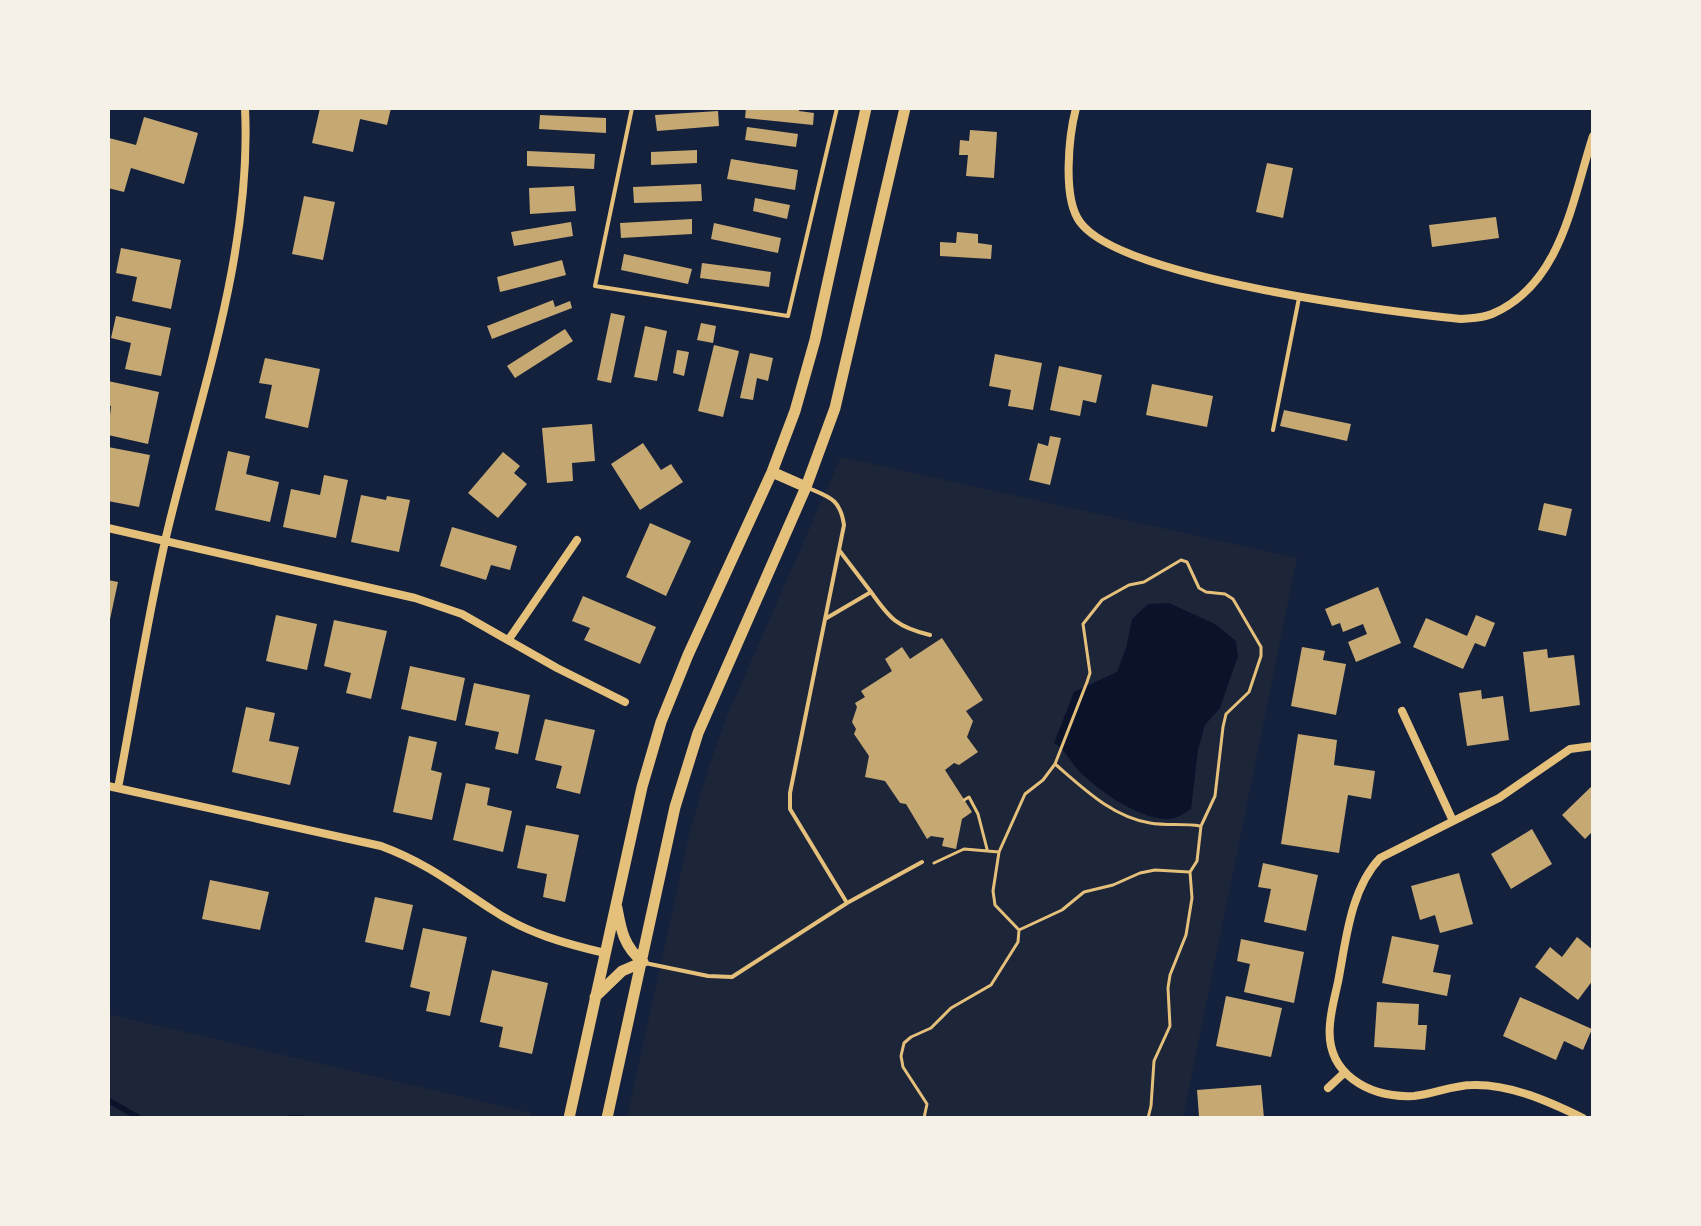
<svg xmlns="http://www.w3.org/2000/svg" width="1701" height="1226" font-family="'DejaVu Sans',sans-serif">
<rect width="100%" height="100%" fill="#14213d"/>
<path fill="#1d2539" d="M841 457 1297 558 1183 1118H627L690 831 709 766 728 714Z
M108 1014 531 1113 529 1118H108Z"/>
<path fill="#0b132b" d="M1169 603 1215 624 1236 641 1238 656 1220 708 1205 725 1198 750 1191 809C1186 812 1180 817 1174 818 1146 825 1097 790 1079 771 1070 761 1066 751 1054 743L1074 692 1117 672 1126 648 1132 619 1148 604Z"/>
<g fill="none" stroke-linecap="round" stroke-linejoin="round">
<path stroke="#0b132b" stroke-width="6" d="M108 1100 139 1118
M290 1118H302"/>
</g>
<path fill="#c6a872" d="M320 108H391L387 125 360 119 353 152 312 143Z
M746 108H799V111L814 113 813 125 745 118Z
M718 111 719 126 657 131 655 115Z
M540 115 606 118V133L539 129Z
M144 117 198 133 184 184 131 168 124 192 108 188 109 138 136 145Z
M747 127 798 134 796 147 745 140Z
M970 130 997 132 994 178 966 176 968 155H959L960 140 969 141Z
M697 150V163L651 165V152Z
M527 151 595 154 594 169 527 166Z
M731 159 798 170 795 190 727 179Z
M1267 163 1293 168 1283 218 1256 212Z
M701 184 702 201 634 203 633 187Z
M574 186 576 211 530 214 529 188Z
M304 196 335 202 323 260 292 254Z
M755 198 790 205 787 219 753 211Z
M1496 217 1499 238 1432 247 1429 225Z
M692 219V234L621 238 620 223Z
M571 222 573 236 514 246 511 232Z
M714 223 781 238 778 253 711 239Z
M957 232 978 234V243L992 245 991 259 940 256V242L956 243Z
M121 248 181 260 171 309 132 301 137 277 116 273Z
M624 254 692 269 688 284 621 270Z
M562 260 566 275 500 292 497 277Z
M702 263 771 272 769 287 700 278Z
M553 300 555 307 570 301 572 308 492 339 487 326Z
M611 313 625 316 611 383 597 380Z
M116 316 171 328 161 376 125 369 131 343 111 338Z
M701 323 716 326 713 343 697 340Z
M645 326 667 331 657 381 634 377Z
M565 329 573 341 515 378 507 366Z
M714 345 739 351 723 417 698 411Z
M677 350 689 352 684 376 673 373Z
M750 353 773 358 768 381 757 378 753 400 740 398Z
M995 354 1042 363 1033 410 1008 406 1011 390 989 386Z
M265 358 320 369 308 428 265 418 272 385 259 383Z
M1059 366 1102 375 1096 403 1083 400 1080 416 1050 410Z
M108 381 159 392 148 444 108 435 111 406 108 405Z
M1152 384 1213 396 1207 427 1146 415Z
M1284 410 1351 424 1347 441 1280 426Z
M592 424 595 461 572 463 573 481 547 483 542 428Z
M1050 436 1061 438 1050 485 1029 480 1038 443 1048 446Z
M643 443 661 470 671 464 683 482 640 510 611 464Z
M108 447 150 455 139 507 108 501Z
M228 451 250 456 246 474 279 482 270 522 215 510Z
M503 452 520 466 514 473 527 484 498 518 468 493Z
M324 475 348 480 336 538 283 527 291 489 320 495Z
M361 495 386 500 387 496 410 500 399 552 351 542Z
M1544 503 1572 509 1566 536 1538 530Z
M650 523 691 541 666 596 626 577Z
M452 527 517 546 510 570 491 565 486 580 440 566Z
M108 580 118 582 109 624H108Z
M1378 587 1401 643 1356 662 1348 642 1367 634 1363 624 1343 632 1340 623 1332 626 1325 609Z
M583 596 656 627 640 664 584 640 590 628 572 621Z
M276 615 317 624 307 670 266 661Z
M1476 615 1495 623 1485 647 1475 643 1463 669 1413 647 1426 618 1467 636Z
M334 620 387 631 371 699 346 693 351 673 324 666Z
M942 638 983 700 966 711 973 721 967 737 978 752 959 765 954 763 945 770 972 812 962 819 956 849 942 846 944 838 931 836 927 839 906 804 900 803 885 781 865 777 869 756 854 734 856 729 852 722 857 707 855 703 865 697 861 691 892 671 885 659 902 647 910 659Z
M1302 647 1325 651 1323 660 1346 664 1336 715 1291 706Z
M1547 649 1548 658 1574 655 1580 705 1530 712 1523 652Z
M410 666 465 678 456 721 401 709Z
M474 683 530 695 518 754 495 749 499 732 465 725Z
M1481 690 1482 699 1503 696 1509 740 1467 746 1459 693Z
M246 707 275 713 269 741 299 747 290 785 232 772Z
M545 719 595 730 580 794 556 788 562 766 535 760Z
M1298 734 1337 740 1334 765 1375 771 1371 799 1348 795 1339 853 1281 844Z
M409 736 437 742 431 770 442 773 432 820 393 812Z
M466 783 490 788 487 805 512 811 503 852 453 840Z
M1593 785V831L1585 839 1562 815Z
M526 825 579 835 565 902 543 897 547 874 517 868Z
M1532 829 1552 864 1511 889 1491 854Z
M1263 863 1318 875 1306 931 1264 922 1271 889 1258 887Z
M1459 873 1473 924 1440 933 1435 915 1420 920 1411 886Z
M210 880 269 892 260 930 202 919Z
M375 897 413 905 403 950 365 942Z
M423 928 467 937 450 1016 426 1011 430 992 410 987Z
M1392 936 1439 945 1433 972 1451 975 1447 996 1382 983Z
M1577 937 1593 950V980L1578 1000 1535 967 1550 947 1562 957Z
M1241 939 1304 952 1294 1003 1244 992 1250 964 1237 961Z
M492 970 548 983 532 1054 499 1047 503 1027 480 1022Z
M1226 996 1282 1008 1271 1057 1216 1046Z
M1520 997 1592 1029 1583 1050 1564 1041 1556 1060 1503 1036Z
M1377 1002 1419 1004 1418 1025H1427L1425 1050 1374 1047Z
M1261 1085 1264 1118 1199 1116 1197 1090Z"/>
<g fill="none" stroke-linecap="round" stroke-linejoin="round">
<path stroke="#e5c07b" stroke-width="3" d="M1055 764C1083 788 1112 817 1150 823 1167 826 1184 823 1200 826
M964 800 969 797 978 814 987 849
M934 863 964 849 999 852
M1019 930 1062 910 1084 892 1113 885 1140 873 1155 870 1189 872
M924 1118 927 1104 903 1067 901 1056 904 1043 911 1037 931 1028 951 1008 991 985 1018 942 1019 930 995 905 993 891 999 852 1025 794 1043 780 1055 764 1087 682 1090 673 1083 624 1102 600 1129 585 1144 582 1181 560 1187 562 1199 588 1206 592 1225 594 1233 599 1261 647V656L1249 692 1226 714 1223 727 1215 796 1201 826 1197 861 1190 872 1192 898 1186 935 1170 975 1168 988 1170 1026 1154 1061 1151 1106 1148 1118"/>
<path stroke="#e5c07b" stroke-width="4" d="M632 108 595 286 788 316 837 108
M1273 430 1299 298
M871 592C890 619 897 627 930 635
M825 619 871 592 839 550
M847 903 922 862
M645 963 708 976 732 977 847 903 790 809V793L844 525C840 498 829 497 806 487"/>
<path stroke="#e5c07b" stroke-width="8" d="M1076 108C1069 135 1062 198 1080 222 1120 278 1389 312 1461 319 1471 318 1483 318 1492 314 1562 284 1572 200 1593 136
M108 528 415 598 462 614 557 668 625 702
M509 639 577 540
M1402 711 1453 821
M108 786 381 846C427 863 454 885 494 911 527 933 566 944 605 953
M118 788C134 704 147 620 166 537 199 397 252 254 245 108
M1328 1088 1344 1073
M1583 1118C1550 1102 1511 1084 1473 1085 1453 1085 1434 1094 1414 1096 1369 1098 1325 1074 1330 1024 1331 1010 1335 996 1338 982 1346 941 1350 890 1380 858L1499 798 1570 749 1593 746"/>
<path stroke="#e5c07b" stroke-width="11" d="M772 472 806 487
M595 997 622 971 643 962C624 947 621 930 617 908
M569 1118 642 787 661 722 688 655 772 472 795 411 815 340 866 108
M607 1118 675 807 698 733 806 487 835 408 905 108"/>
</g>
<rect width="1701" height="1226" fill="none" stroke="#f6f1e7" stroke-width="220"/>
</svg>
